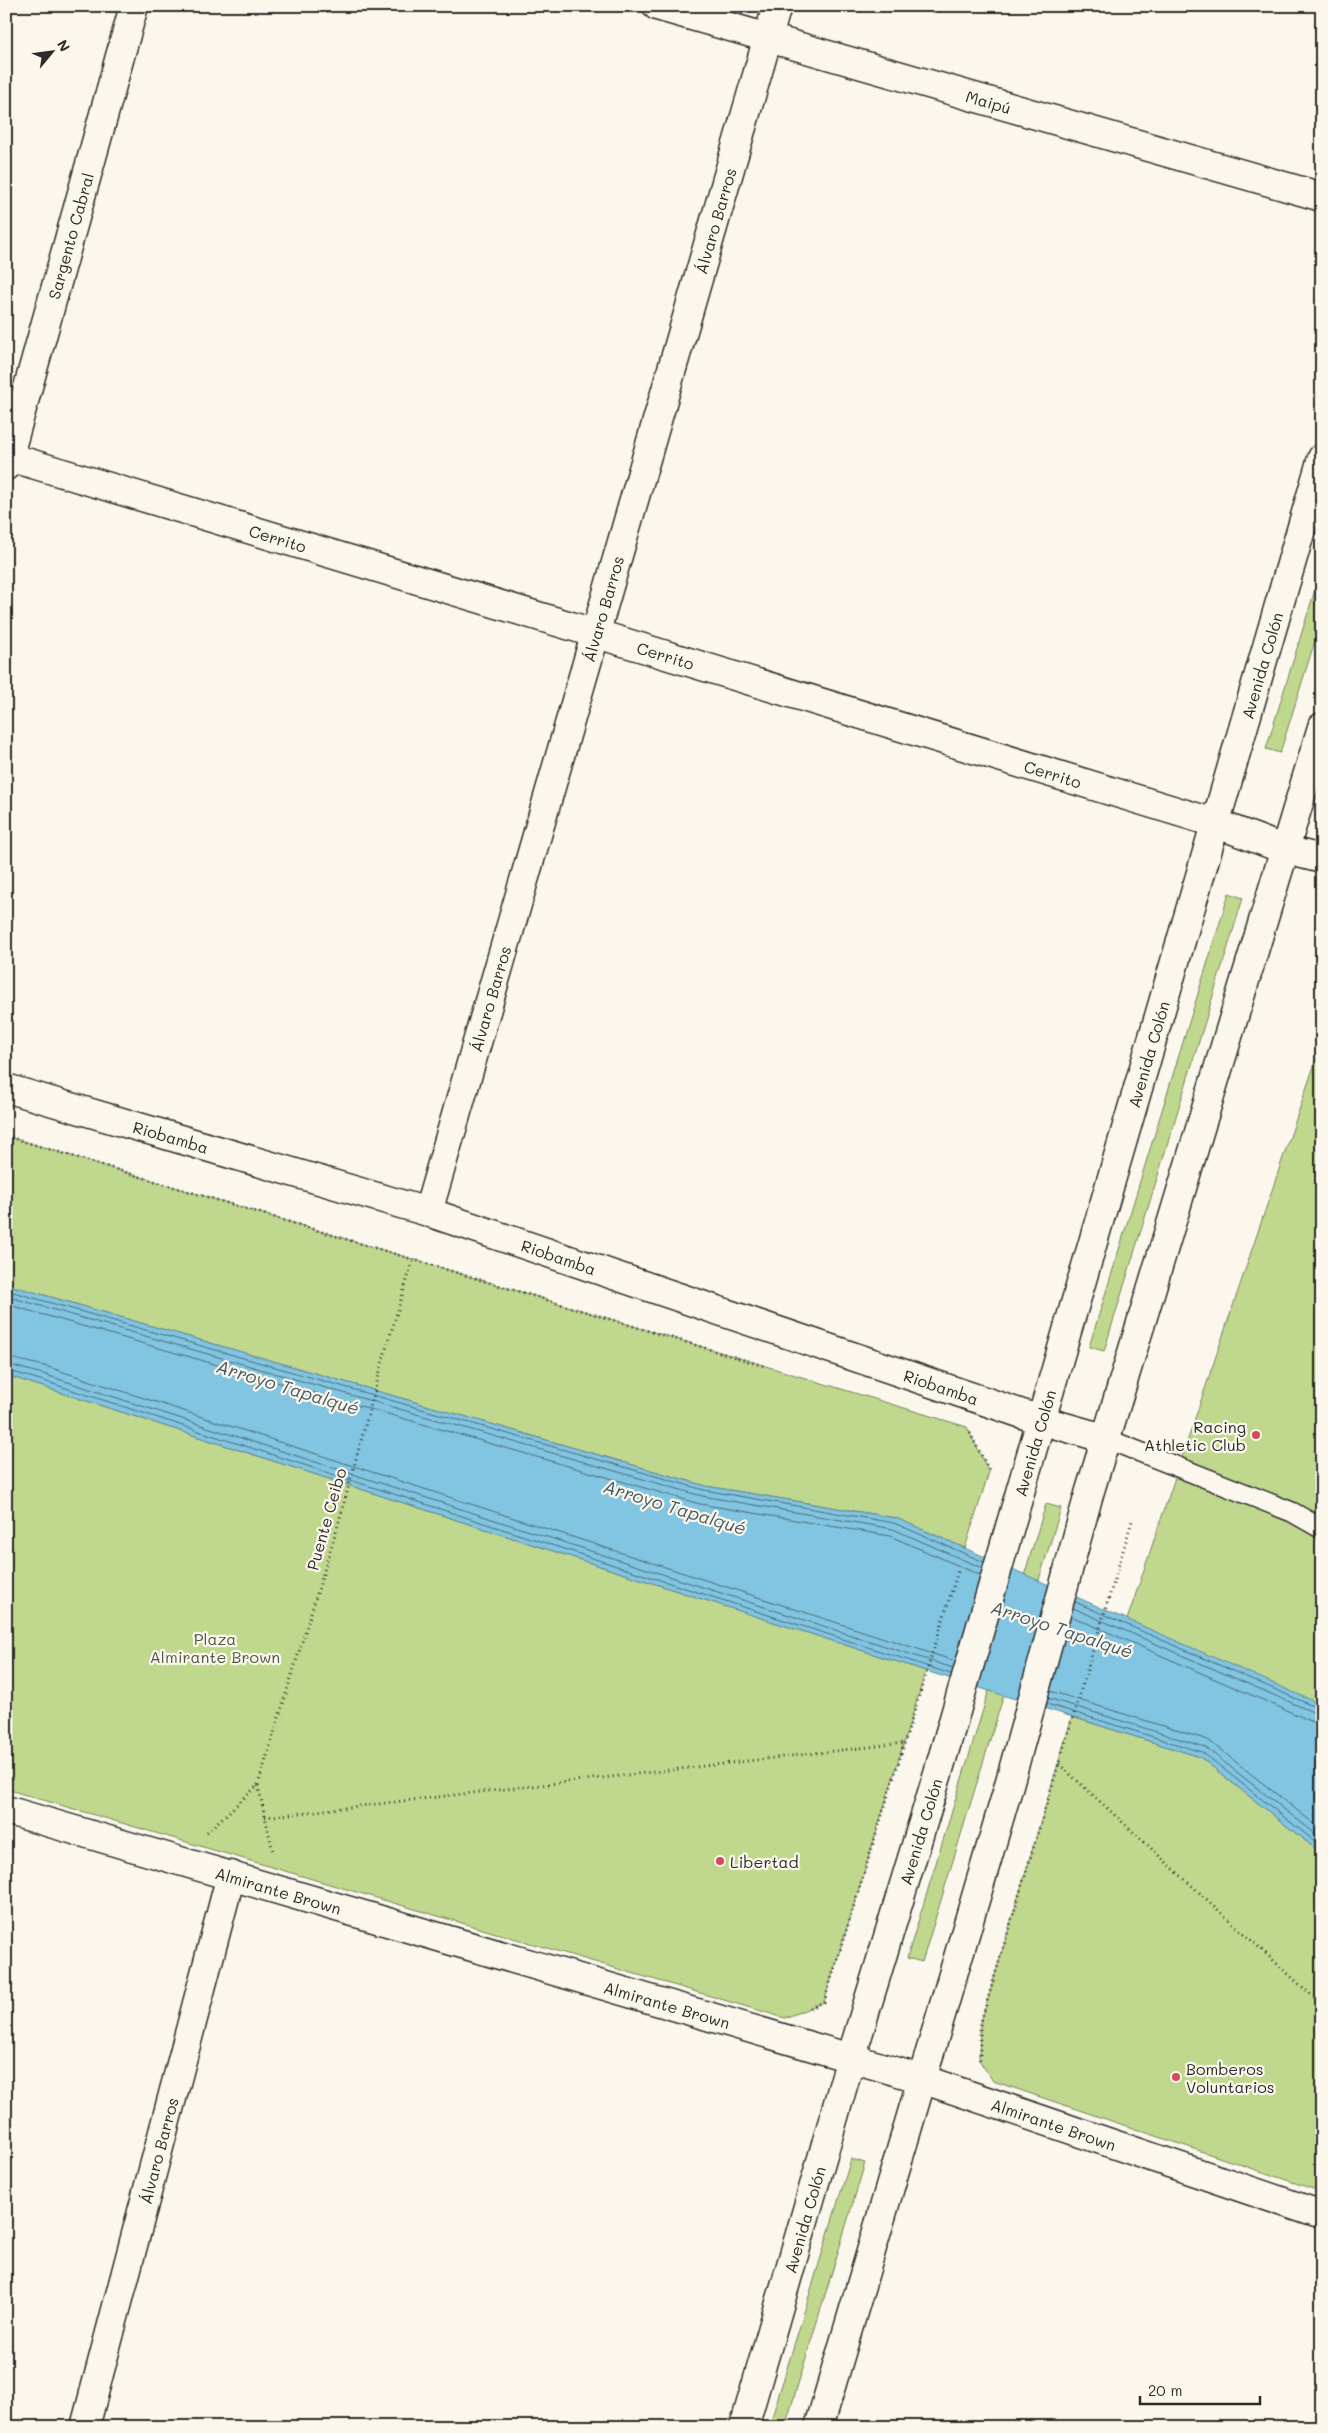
<svg xmlns="http://www.w3.org/2000/svg" width="1328" height="2433" font-family="Mali,sans-serif">
<rect width="100%" height="100%" fill="#fbf7ec"/>
<filter id="ink" filterUnits="userSpaceOnUse"><feTurbulence type="fractalNoise" baseFrequency=".02" numOctaves="2"/><feDisplacementMap in="SourceGraphic" scale="10" xChannelSelector="R" yChannelSelector="G"/><feConvolveMatrix kernelMatrix="1 2 1 2 8 2 1 2 1" color-interpolation-filters="sRGB"/></filter>
<g filter="url(#ink)">
<path fill="#c0d88e" stroke="#76825c" d="M1322 567V618L1280 753 1266 749Z
M1229 893 1243 898 1104 1351 1089 1347Z
M1322 1042V1706L1127 1620Z
M6 1136 967 1427 989 1472 965 1548 896 1518 706 1486 6 1284Z
M6 1375 926 1671 824 2002 785 2018 6 1789Z
M1046 1504 1061 1508 922 1962 907 1958Z
M1072 1717 1200 1757 1322 1854V2192L993 2081 979 2060 980 2025Z
M851 2159 865 2163 785 2427H769Z"/>
<path fill="#81c5e2" stroke="#5f8799" d="M6 1284 706 1486 896 1518 1318 1703 1322 1706V1854L1200 1757 926 1671 6 1375Z"/>
<g fill="none" stroke-linecap="round" stroke-linejoin="round">
<path stroke="#4d6974" stroke-width="1" d="M6 1290 704 1490 894 1523 984 1562
M6 1296 702 1496 893 1529 982 1568
M6 1304 700 1504 890 1536 980 1575
M6 1357 48 1367 955 1661
M6 1364 46 1375 953 1668
M6 1370 44 1381 951 1674
M1075 1602 1322 1710
M1073 1608 1322 1716
M1071 1616 1313 1722 1322 1724
M1050 1691 1208 1740 1322 1830
M1048 1698 1205 1747 1322 1839
M1047 1704 1202 1752 1322 1847"/>
<g stroke="#2b2b2b" stroke-width="22">
<path id="service" d="M1107 1439 1292 1512 1322 1529"/>
</g>
<g stroke="#2b2b2b" stroke-width="31">
<g id="minor">
<path id="s1" d="M657 6 1322 197"/>
<path id="s2" d="M6 456 594 633 1215 823 1286 850 1322 859"/>
<path id="s3" d="M6 466 134 6"/>
<path id="s4" d="M428 1212 777 6"/>
<path id="s5" d="M85 2427 231 1875"/>
</g>
</g>
<g stroke="#2b2b2b" stroke-width="31">
<g id="tertiary">
<path id="s6" d="M6 1088 428 1212 1040 1420 1107 1439"/>
<path id="s7" d="M6 1810 922 2079 1322 2215"/>
</g>
</g>
<g stroke="#2b2b2b" stroke-width="31">
<g id="secondary">
<path id="s8" d="M744 2427 851 2058 938 1773 1322 458"/>
<path d="M819 2427 1007 1792 1089 1494 1322 727"/>
</g>
</g>
<path stroke="#2b2b2b" stroke-width="3" stroke-dasharray="1 4" stroke-linecap="butt" d="M6 1136 764 1366
M970 1433 989 1470
M1059 1764 1322 2005
M258 1785 338 1525 386 1349 413 1260
M265 1817 903 1743
M207 1832 258 1785 273 1852
M810 2008 824 2002 958 1571
M980 2060V2025L1132 1521"/>
<use href="#service" stroke="#fbf7ec" stroke-width="19"/>
<use href="#minor" stroke="#fbf7ec" stroke-width="28"/>
<use href="#tertiary" stroke="#fbf7ec" stroke-width="28"/>
<use href="#secondary" stroke="#fbf7ec" stroke-width="28"/>
</g>
</g>
<g fill="#d1495b" stroke="#fbf7ec" stroke-width="2">
<circle cx="1256" cy="1435" r="5"/>
<circle cx="720" cy="1861" r="5"/>
<circle cx="1176" cy="2077" r="5"/>
</g>
<g text-anchor="middle" dominant-baseline="central" stroke-width="4.5" stroke-linejoin="round" paint-order="stroke">
<g font-size="16" fill="#2b2b2b" stroke="#fbf7ec">
<text stroke="none"><textPath href="#s1" startOffset="345">Maipú</textPath></text>
<text stroke="none"><textPath href="#s4" startOffset="1032">Álvaro Barros</textPath></text>
<text stroke="none"><textPath href="#s3" startOffset="239">Sargento Cabral</textPath></text>
<text stroke="none"><textPath href="#s2" startOffset="284">Cerrito</textPath></text>
<text stroke="none"><textPath href="#s4" startOffset="628">Álvaro Barros</textPath></text>
<text stroke="none"><textPath href="#s2" startOffset="689">Cerrito</textPath></text>
<text stroke="none"><textPath href="#s8" startOffset="1836">Avenida Colón</textPath></text>
<text stroke="none"><textPath href="#s2" startOffset="1094">Cerrito</textPath></text>
<text stroke="none"><textPath href="#s4" startOffset="222">Álvaro Barros</textPath></text>
<text stroke="none"><textPath href="#s8" startOffset="1431">Avenida Colón</textPath></text>
<text stroke="none"><textPath href="#s6" startOffset="172">Riobamba</textPath></text>
<text stroke="none"><textPath href="#s6" startOffset="578">Riobamba</textPath></text>
<text stroke="none"><textPath href="#s6" startOffset="982">Riobamba</textPath></text>
<text stroke="none"><textPath href="#s8" startOffset="1026">Avenida Colón</textPath></text>
<text transform="translate(326 1519) rotate(-74)">Puente Ceibo</text>
<text stroke="none"><textPath href="#s8" startOffset="621">Avenida Colón</textPath></text>
<text stroke="none"><textPath href="#s7" startOffset="284">Almirante Brown</textPath></text>
<text stroke="none"><textPath href="#s7" startOffset="689">Almirante Brown</textPath></text>
<text stroke="none"><textPath href="#s7" startOffset="1094">Almirante Brown</textPath></text>
<text stroke="none"><textPath href="#s5" startOffset="286">Álvaro Barros</textPath></text>
<text stroke="none"><textPath href="#s8" startOffset="216">Avenida Colón</textPath></text>
</g>
<g font-size="16" fill="#2b2b2b" stroke="#fbf7ec" text-anchor="start">
<text x="1246" y="1426" text-anchor="end">Racing<tspan x="1246" dy="18">Athletic Club</tspan></text>
<text x="730" y="1861">Libertad</text>
<text x="1186" y="2068">Bomberos<tspan x="1186" dy="18">Voluntarios</tspan></text>
</g>
<g font-size="16" fill="#505644" stroke="#fbf7ec">
<text x="215" y="1638">Plaza<tspan x="215" dy="18">Almirante Brown</tspan></text>
</g>
<g font-size="18" font-style="italic" fill="#455962" stroke="#fbf7ec">
<text transform="translate(288 1387) rotate(17)">Arroyo Tapalqué</text>
<text transform="translate(675 1507) rotate(17)">Arroyo Tapalqué</text>
<text transform="translate(1062 1629) rotate(18)">Arroyo Tapalqué</text>
</g>
</g>
<rect width="1328" height="2433" fill="none" stroke="#fbf7ec" stroke-width="25"/>
<rect x="12" y="12" width="1303" height="2408" fill="none" stroke="#2b2b2b" stroke-width="2" filter="url(#ink)"/>
<g transform="translate(52 52) rotate(61)" stroke="#fbf7ec" stroke-width="4" paint-order="stroke">
<path d="M0-4L9 19L0 12L-9 19Z" fill="#2b2b2b"/>
<text y="-8" font-size="14" font-weight="bold" text-anchor="middle" fill="#2b2b2b">N</text>
</g>
<path d="M1140 2396v8h120v-8" fill="none" stroke="#2b2b2b" stroke-width="2.5"/>
<text x="1148" y="2396" font-size="15" fill="#2b2b2b" stroke="#fbf7ec" stroke-width="4" paint-order="stroke">20 m</text>
</svg>
